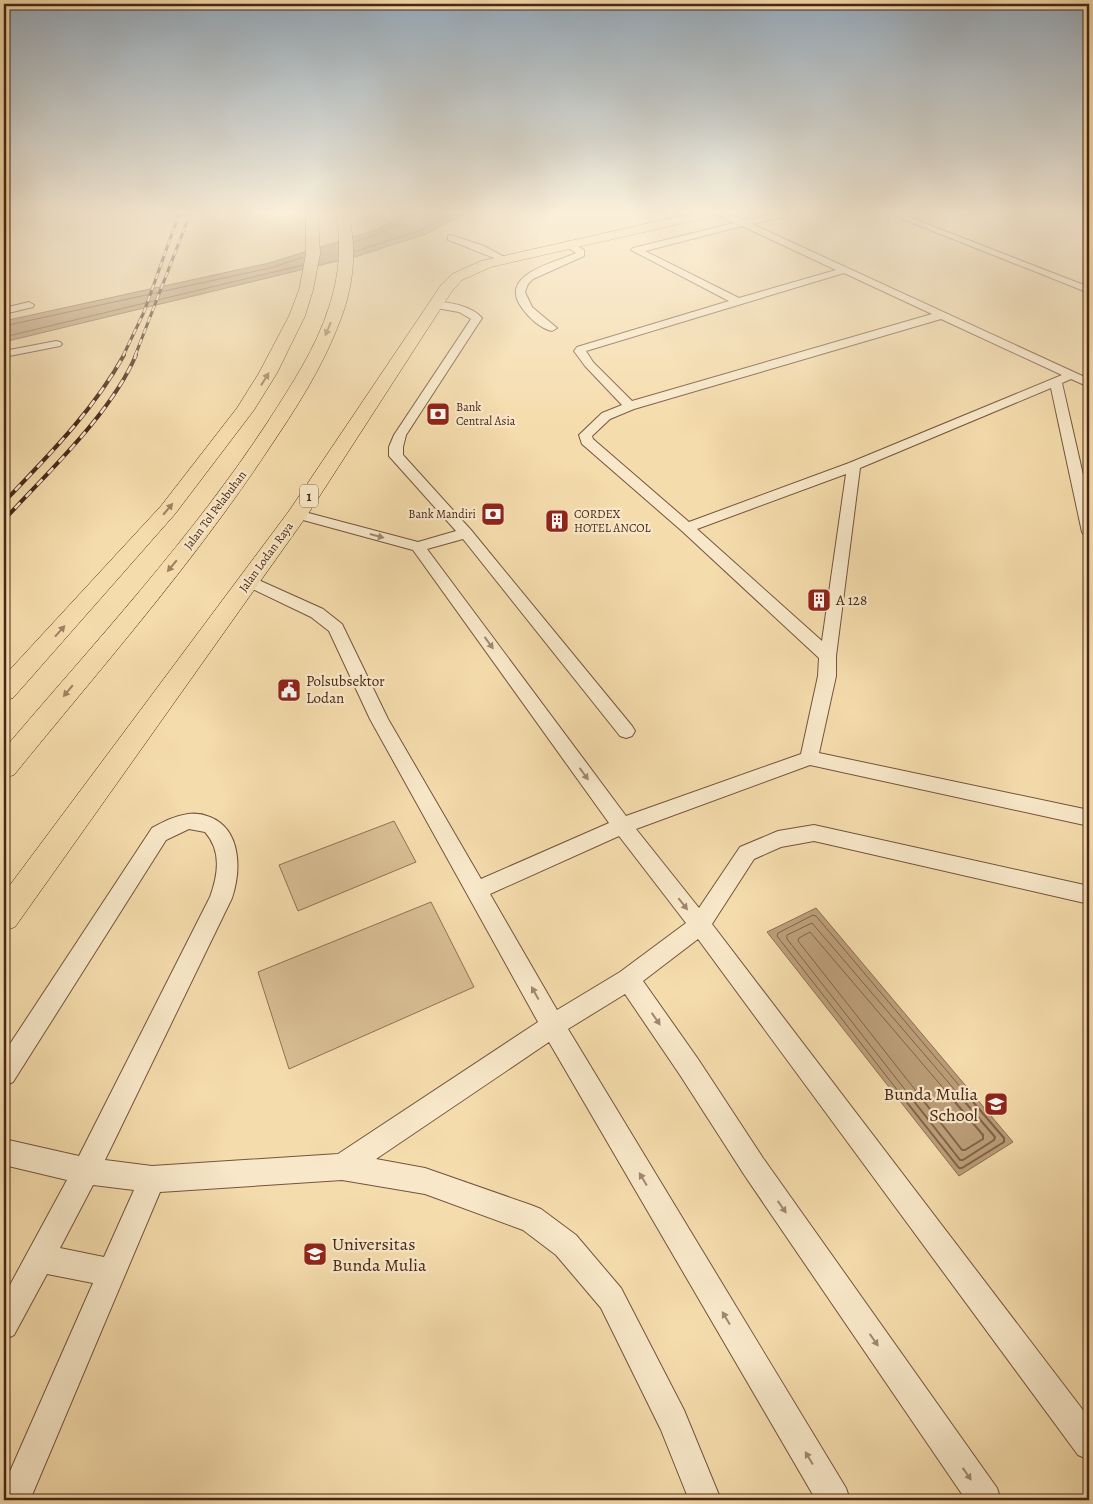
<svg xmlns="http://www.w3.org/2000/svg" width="1093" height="1504" font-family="Alegreya,serif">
<rect width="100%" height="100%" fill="#f5dcac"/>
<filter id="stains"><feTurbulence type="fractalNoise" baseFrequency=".004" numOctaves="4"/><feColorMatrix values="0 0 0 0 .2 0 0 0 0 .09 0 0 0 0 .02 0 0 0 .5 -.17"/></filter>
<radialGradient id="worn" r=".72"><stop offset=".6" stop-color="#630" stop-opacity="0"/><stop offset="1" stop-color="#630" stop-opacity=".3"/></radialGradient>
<path fill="#d8bd93" stroke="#907255" d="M394 821 416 862 298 911 279 865Z
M431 902 474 987 289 1069 258 972Z"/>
<path fill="#bb9e79" stroke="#8d6e52" d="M407 214H464L426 234 358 256 4 342V321L269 263 376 230Z
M816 908 1013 1142 959 1176 767 932Z"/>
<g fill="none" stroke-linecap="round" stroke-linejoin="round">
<path stroke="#826248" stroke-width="1" d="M354 242C369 237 401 228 408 214
M354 252 424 229 454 214
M4 326 270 268 304 257
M4 337 303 265
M902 1096 777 936 778 933 813 915 816 916 968 1096
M910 1096 787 939V935L812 923 960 1096
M920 1096 798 941 799 938 810 932 950 1096"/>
<path stroke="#826248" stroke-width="2" d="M901 1095 959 1168H962L1004 1142V1138L967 1095
M909 1095 960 1160H963L994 1140 995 1137 959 1095
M919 1095 962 1150H965L983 1139V1135L949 1095"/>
<g stroke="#74543c" stroke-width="2">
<path id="lane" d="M717 214H728L744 220 774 214H788L787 216 752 224 1089 379V387L1071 379 1062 383 1089 501V536L1084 535 1082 532 1051 388 860 468 836 656V676L819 753 1089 810V826L810 765 636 829 699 908 740 847 778 831 814 825 1089 886V904L814 841 781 847 754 859 712 924 1089 1418V1460L1078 1455 698 939 643 981 698 1059 763 1158 997 1488 1001 1500H966L745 1176 680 1075 625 994 568 1029 846 1488 850 1500H816L549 1042 376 1159 425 1168 531 1205 541 1209 576 1235 621 1288 684 1410 721 1500H689L661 1430 601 1308 556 1255 523 1230 425 1194 342 1180 160 1192 30 1500H4V1485L93 1283 47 1274 14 1335 4 1340V1296L67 1180 4 1165V1139L79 1156 210 897C218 875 222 851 205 832L189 829 166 840 13 1082 4 1086V1053L152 828C163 822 174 816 188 814 195 813 203 814 210 817 242 830 241 871 232 898L105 1160 152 1166 338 1154 538 1022 370 719 329 631 311 617 242 584 240 581 242 578H254L323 609 342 624 388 719 481 879 609 823 413 550 292 517 290 514 292 511 297 510 418 542 456 531 389 456V447L394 435 471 319 459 312 431 307 430 305 431 303C446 300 472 306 482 318L406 435 403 447V455L471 530 632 726 635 731 632 736 626 738 620 736 463 539 427 549 626 816 801 754 818 676 819 658 682 531 582 444 579 435 602 413 622 405 585 366 574 351 577 347 729 301 631 250 633 248 734 223ZM742 226 836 270 739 298 645 251ZM844 273 932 314 632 401 593 362 586 351ZM941 319 1062 375 849 463 689 522 593 439 592 436 610 419 634 409ZM846 474 822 641 697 529ZM619 836 686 923 620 972 557 1010 490 894ZM93 1185 134 1190 104 1257 60 1248Z
M890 214H901L1089 287V293Z
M451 235 484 246 508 259 506 261C501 262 458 243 448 240V236Z
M568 241 584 250V256L533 279 528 284 525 292 532 307 557 328 552 331C541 329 528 317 522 308 497 274 555 263 576 253L563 244Z
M29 302 34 305 33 307 4 314V308Z
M56 341 60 342 62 344 60 346 4 357V351Z"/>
</g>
<g stroke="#74543c" stroke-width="1">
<path id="street" d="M367 214H383L372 221 367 220 366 217Z"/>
</g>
<g stroke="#492617" stroke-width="1">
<path id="highway" d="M306 214H318L320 254 313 290 305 316 277 373 254 410 175 514 13 698 4 701V676L161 506 237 408 259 373 289 316 299 290 306 254Z
M336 214H348C358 249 353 288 340 321 323 367 295 410 268 450 192 565 100 669 14 775L4 778V749C95 642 192 538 269 420 292 384 316 348 329 307 339 277 342 245 336 214Z
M690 214H711L705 218 491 267 462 280 452 291 308 514 15 927 4 931V893L289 511 441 285 452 274 481 261Z"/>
</g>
<use href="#lane" fill="#f8e8c9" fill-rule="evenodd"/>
<use href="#street" fill="#f8e8c9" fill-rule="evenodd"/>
<use href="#highway" fill="#f5dcac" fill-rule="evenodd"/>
<g stroke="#492617" stroke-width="3">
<path id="rail-far1" d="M123 356 144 312 179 214
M135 356 190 214"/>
</g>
<g stroke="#492617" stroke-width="4">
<path id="rail" d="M4 502C48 456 93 411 124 355
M4 520C47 473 111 414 136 355"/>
</g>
<use href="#rail-far1" stroke="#f8e8c9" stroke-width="2" stroke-dasharray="6" stroke-linecap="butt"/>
<use href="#rail" stroke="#f8e8c9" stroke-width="2.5" stroke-dasharray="8" stroke-linecap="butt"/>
</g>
<defs><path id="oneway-solid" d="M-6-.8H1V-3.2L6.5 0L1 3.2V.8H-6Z" transform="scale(1.25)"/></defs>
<g fill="#9f8162">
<use href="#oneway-solid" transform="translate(328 329) rotate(113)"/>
<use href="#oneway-solid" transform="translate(265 379) rotate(-58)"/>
<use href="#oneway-solid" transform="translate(168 509) rotate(-50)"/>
<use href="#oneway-solid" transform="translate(172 566) rotate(130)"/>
<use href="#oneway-solid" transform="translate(60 631) rotate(-48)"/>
<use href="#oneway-solid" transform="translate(68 691) rotate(130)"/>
</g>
<g fill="#a08770">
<use href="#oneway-solid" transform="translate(377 536) rotate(15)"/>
<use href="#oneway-solid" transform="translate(489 643) rotate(54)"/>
<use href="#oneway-solid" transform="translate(584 774) rotate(54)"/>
<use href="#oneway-solid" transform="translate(683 904) rotate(52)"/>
<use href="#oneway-solid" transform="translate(535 993) rotate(-119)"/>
<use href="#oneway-solid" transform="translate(656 1019) rotate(55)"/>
<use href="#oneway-solid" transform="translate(643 1179) rotate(-121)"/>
<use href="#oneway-solid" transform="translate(782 1207) rotate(55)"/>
<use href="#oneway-solid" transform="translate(726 1318) rotate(-121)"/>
<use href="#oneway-solid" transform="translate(874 1340) rotate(55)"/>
<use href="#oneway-solid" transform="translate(809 1458) rotate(-121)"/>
<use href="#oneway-solid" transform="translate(967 1474) rotate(55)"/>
</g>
<linearGradient id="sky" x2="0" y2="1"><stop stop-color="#96abbc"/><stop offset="0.5" stop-color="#faefda"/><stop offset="1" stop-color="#faefda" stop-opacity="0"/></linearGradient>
<rect width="1093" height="424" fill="url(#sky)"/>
<defs>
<g id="bank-square" transform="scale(1.25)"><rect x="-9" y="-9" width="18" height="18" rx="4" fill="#8f2418" stroke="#f8e8c9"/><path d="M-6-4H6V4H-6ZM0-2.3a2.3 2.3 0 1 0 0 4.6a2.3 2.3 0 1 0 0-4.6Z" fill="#fff"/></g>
<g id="building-square" transform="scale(1.25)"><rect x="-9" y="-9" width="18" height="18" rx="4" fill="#8f2418" stroke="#f8e8c9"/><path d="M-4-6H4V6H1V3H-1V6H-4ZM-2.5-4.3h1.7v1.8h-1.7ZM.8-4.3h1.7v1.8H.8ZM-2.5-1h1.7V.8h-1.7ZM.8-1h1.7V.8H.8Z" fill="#fff"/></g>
<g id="civic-square" transform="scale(1.25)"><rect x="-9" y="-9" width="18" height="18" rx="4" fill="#8f2418" stroke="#f8e8c9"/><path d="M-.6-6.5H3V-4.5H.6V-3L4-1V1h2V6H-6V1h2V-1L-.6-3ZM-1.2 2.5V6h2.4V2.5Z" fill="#fff"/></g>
<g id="school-square" transform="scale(1.25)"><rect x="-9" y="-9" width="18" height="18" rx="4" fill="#8f2418" stroke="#f8e8c9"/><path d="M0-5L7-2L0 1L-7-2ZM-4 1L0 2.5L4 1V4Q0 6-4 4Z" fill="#fff"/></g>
<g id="university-square" transform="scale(1.25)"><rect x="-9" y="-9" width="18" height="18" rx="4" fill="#8f2418" stroke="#f8e8c9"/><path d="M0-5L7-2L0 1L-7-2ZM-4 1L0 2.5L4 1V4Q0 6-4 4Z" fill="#fff"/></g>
</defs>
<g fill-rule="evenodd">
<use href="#bank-square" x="438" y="414"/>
<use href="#bank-square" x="493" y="514"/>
<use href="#building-square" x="557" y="521"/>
<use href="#building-square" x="819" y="600"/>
<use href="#civic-square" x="289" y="690"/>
<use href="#school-square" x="996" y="1104"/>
<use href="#university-square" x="315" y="1254"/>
</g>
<g text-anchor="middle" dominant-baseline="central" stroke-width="4.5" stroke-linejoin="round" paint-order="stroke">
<g font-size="12" fill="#492617" stroke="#f8e8c9" text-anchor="start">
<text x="456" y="407">Bank<tspan x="456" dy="14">Central Asia</tspan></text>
<text x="476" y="514" text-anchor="end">Bank Mandiri</text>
<text x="574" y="514">CORDEX<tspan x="574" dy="14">HOTEL ANCOL</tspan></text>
</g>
<g font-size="12" fill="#492617" stroke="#f8e8c9">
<text transform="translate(215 510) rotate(-53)">Jalan Tol Pelabuhan</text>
<text transform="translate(266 557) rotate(-54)">Jalan Lodan Raya</text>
</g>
<rect fill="#f8e8c9" stroke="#7e604c" stroke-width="1" x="300" y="484.5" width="18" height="23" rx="4"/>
<g font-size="14" font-weight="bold" fill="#492617">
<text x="309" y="496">1</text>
</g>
<g font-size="15" fill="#492617" stroke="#f8e8c9" text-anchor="start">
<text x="836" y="600">A 128</text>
<text x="306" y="681">Polsubsektor<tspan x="306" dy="17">Lodan</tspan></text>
</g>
<g font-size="18" fill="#492617" stroke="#f8e8c9" text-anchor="end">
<text x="978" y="1094">Bunda Mulia<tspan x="978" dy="21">School</tspan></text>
<text x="332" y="1244" text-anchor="start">Universitas<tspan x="332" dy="21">Bunda Mulia</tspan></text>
</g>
</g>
<rect width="1093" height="1504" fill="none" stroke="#f5dcac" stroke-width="20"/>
<rect x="5" y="5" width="1083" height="1494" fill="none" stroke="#492617" stroke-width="2.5"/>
<rect x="10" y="10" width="1073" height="1484" fill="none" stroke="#492617"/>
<rect width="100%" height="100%" filter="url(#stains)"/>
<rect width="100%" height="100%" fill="url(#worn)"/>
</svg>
